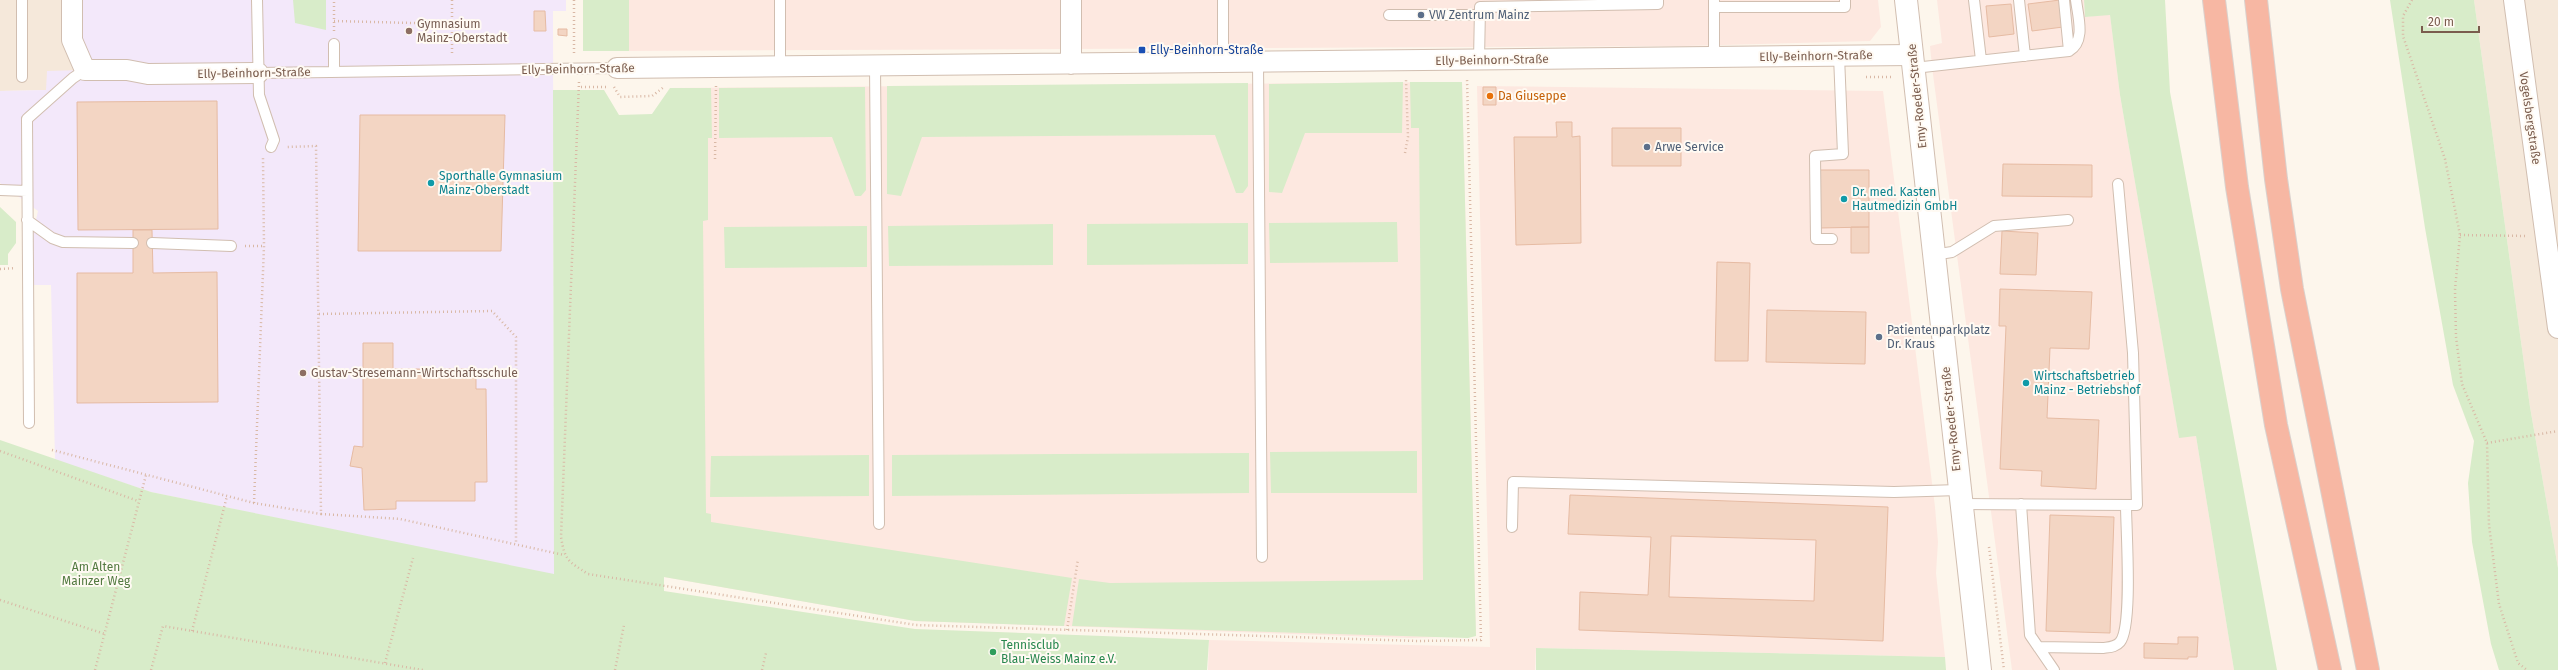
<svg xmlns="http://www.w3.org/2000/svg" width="2558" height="670" font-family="'Fira Sans',sans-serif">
<rect width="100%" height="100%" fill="#fdf6ec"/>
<path fill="#f5e8da" d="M0 0H72L85 70 46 90 0 91Z
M2474 0H2558V568L2530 407Z"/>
<path fill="#fde8e0" d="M629 0H1878L1881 27 1870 41 1684 46 629 51Z
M1937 0H2084L2085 17 2110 14 2120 95 2179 437 2196 436 2234 670H2012L1932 67 1930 46 1942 43Z
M1462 82 1476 636 1411 638 915 621 664 577 670 88Z
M1477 86 1883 91 1935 507 1938 542 1936 573 1945 657 1536 648 1535 670H1208L1209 640 1490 647Z"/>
<path fill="#f3e8fa" d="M72 0H566V11H553L554 575 151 492 55 460 51 285H32L33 233 38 211 0 183V91L46 90 47 71 85 70Z"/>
<path fill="#d8ecc9" d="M293 0H326V30L295 23Z
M583 0H629V51H583Z
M2084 0H2165L2170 92 2277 670H2234L2196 436 2179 438 2120 95 2110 15 2085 17Z
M2390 0H2474L2530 407 2558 568V670H2499L2491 644 2472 542 2468 483 2474 441 2453 385 2425 228Z
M1403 82 1402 133H1305L1282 193 1269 192V84Z
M1410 82H1462L1476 636 1468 638 1072 626 1079 579 1110 583 1423 580 1419 128H1411Z
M1248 83V186L1243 193H1236L1215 135H1208L922 137 901 196 887 194V86Z
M865 87 866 190 861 196H855L832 137 719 138V88Z
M670 88H711L712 138H708V220L703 221 706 513 711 514V522L1072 578 1064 626 915 621 664 577V591L915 629 1209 640 1207 670H0V440L151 492 554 574 553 90H604L619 115 652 114Z
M0 207 16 222V243L8 254V265H0Z
M1397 222 1398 262 1270 263 1269 223Z
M1248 223V264L1087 265V224Z
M1053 224V265L889 266 888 226Z
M867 226V267L725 268 724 227Z
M1417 451V493H1271L1270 452Z
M1249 453V493L892 496V455Z
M869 455V496L710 497 711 456Z
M1536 648 1945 657 1946 670H1536Z"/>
<path fill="#f3d5c3" stroke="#e6bba3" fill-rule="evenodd" d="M2060 0 2063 27 2032 31 2028 4Z
M2011 4 2014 34 1989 37 1986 6Z
M534 11H545L546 31H534Z
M558 29H567V36L558 35Z
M1483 87H1496V105H1483Z
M217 101 218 229 78 230 77 102Z
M360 115H505L501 251H358Z
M1556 122H1572V137L1580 136 1581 243 1516 245 1514 137H1557Z
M1612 128H1681V166H1612Z
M2003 164 2092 165V197L2002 196Z
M1820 170H1869V227L1820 228Z
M1851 227H1869V253H1851Z
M133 230H152L153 273 217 272 218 402 77 403V273H133Z
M2002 231 2038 233 2036 275 2000 274Z
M1717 262 1750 263 1748 361H1715Z
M2000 289 2092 292 2089 349 2050 348 2047 418 2099 420 2096 489 2041 486 2042 471 2000 469 2006 326H1999Z
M1767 310 1866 312 1865 364 1766 362Z
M363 343H393V369H476V389H486L487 482H475V501H396V509L364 510 362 468 350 466 354 446 363 447Z
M1570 495 1888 507 1883 641 1579 630 1580 592 1648 595 1651 537 1568 534ZM1671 536 1816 540 1814 601 1669 597Z
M2050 515 2114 517 2110 633 2046 631Z
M2178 637H2198L2197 657H2188V659L2144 658V643L2178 644Z"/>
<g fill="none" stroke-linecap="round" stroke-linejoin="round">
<g stroke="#d1beb0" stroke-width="12">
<path id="service" d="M22 0V77
M257 0 259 95 274 140 271 147
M780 0V67
M1974 0 1981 60
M2019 0 2025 56
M2064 0 2069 51
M1714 1V57
M1480 7 1658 4V0
M1714 7H1845V0
M1389 15H1479
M1479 60 1480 8
M1223 62V0
M1258 62 1262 557
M875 66 879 524
M1914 68 2069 51C2086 41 2078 17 2076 0
M334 72V44
M258 73 617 68
M0 190 27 191
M27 220 52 238 63 242 133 243
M1832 239H1816L1815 156 1843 154 1839 56
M152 243 231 246
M1933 255 1952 252 1994 226 2068 220
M29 423 27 119 73 78 85 70
M1960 504 2137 505 2133 353 2118 184
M2021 504 2030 635 2054 670
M1512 527 1513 482 1894 492 1959 490
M2038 647 2103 648C2110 647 2116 647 2120 642 2133 627 2126 529 2126 505"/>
</g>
<g stroke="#d1beb0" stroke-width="22">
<path id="minor" d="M72 0V40L85 70H127L148 74 258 73
M2514 0 2558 328
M1071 64V0
M617 68 1913 55"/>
</g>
<g stroke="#d1beb0" stroke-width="24">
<path id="tertiary" d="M1906 0 1980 670"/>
</g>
<g stroke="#dad1cd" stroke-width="24">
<path id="motorway" d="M2214 0 2237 187 2276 425 2330 670
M2256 0 2276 179 2292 289 2368 670"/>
</g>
<path stroke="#d9b8a5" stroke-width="2.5" stroke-dasharray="1 3" stroke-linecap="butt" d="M452 0V55
M574 0V54
M2412 0 2403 16V36L2445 159 2460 235 2455 290 2456 337 2462 384 2487 443 2489 525 2499 604 2518 663 2527 670
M334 21 452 24
M334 31V0
M1866 77H1892
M579 82 561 537C565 561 568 561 588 574L916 625 1418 641 1481 640 1467 78
M581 87H609
M614 87 620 97 652 96 664 87
M1405 153 1408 137 1406 80
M715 159 716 86
M2460 235 2527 236
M245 246H264
M0 269 15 268
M319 314 492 311 516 337V544
M2487 443 2558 431
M52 450 254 503 321 514 316 146 287 147
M0 451 138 501
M254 503 264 246 263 158
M321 514 400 519 564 555
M1989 547 2004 670
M0 600 105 634
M1067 630 1078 559
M192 631 227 496
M385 663 413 558
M95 670 146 475
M151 670 163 626 423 670
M615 670 624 625
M762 670 766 653"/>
<use href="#service" stroke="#fff" stroke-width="10"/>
<use href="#minor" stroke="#fff" stroke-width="20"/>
<use href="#tertiary" stroke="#fff" stroke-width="22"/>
<use href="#motorway" stroke="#f7b7a3" stroke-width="22"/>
</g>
<g fill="#5c6f8a" stroke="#fffaf3" stroke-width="1.5">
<circle cx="1421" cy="15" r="4"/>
<circle cx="1647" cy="147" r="4"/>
<circle cx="1879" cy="337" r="4"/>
</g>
<g fill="#8d6e63" stroke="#fffaf3" stroke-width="1.5">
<circle cx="409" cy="31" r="4"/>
<circle cx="303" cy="373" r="4"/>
</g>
<rect fill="#1a4fb4" stroke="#fffaf3" stroke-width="1.5" x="1138" y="46" width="8" height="8" rx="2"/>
<circle fill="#e8710a" stroke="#fffaf3" stroke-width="1.5" cx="1490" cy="96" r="4"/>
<g fill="#0f9aa8" stroke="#fffaf3" stroke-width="1.5">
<circle cx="431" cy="183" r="4"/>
<circle cx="1844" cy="199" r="4"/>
<circle cx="2026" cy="383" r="4"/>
</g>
<circle fill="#2e9e5b" stroke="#fffaf3" stroke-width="1.5" cx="993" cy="652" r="4"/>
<g text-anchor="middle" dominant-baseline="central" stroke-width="4" stroke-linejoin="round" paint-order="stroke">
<g font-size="12" fill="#4e5e75" stroke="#fffaf3" text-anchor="start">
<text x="1429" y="15">VW Zentrum Mainz</text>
<text x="1655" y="147">Arwe Service</text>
<text x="1887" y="330">Patientenparkplatz<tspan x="1887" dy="14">Dr. Kraus</tspan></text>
</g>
<g font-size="12" fill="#785e54" stroke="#fffaf3" text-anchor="start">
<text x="417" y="24">Gymnasium<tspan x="417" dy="14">Mainz-Oberstadt</tspan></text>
<text x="311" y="373">Gustav-Stresemann-Wirtschaftsschule</text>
</g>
<g font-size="12" fill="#164399" stroke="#fffaf3" text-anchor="start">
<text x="1150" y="50">Elly-Beinhorn-Straße</text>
</g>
<g font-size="12" fill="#7a5c4d" stroke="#fffaf3">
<text transform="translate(1816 56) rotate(-1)">Elly-Beinhorn-Straße</text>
<text transform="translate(1492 60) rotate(-1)">Elly-Beinhorn-Straße</text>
<text transform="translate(578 69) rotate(-1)">Elly-Beinhorn-Straße</text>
<text transform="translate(254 73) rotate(-1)">Elly-Beinhorn-Straße</text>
<text transform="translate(1917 96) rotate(-96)">Emy-Roeder-Straße</text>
<text transform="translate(2530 118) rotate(82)">Vogelsbergstraße</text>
<text transform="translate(1951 419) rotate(-96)">Emy-Roeder-Straße</text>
</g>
<g font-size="12" fill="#c56008" stroke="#fffaf3" text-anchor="start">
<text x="1498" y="96">Da Giuseppe</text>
</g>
<g font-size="12" fill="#0d838f" stroke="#fffaf3" text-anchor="start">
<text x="439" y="176">Sporthalle Gymnasium<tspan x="439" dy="14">Mainz-Oberstadt</tspan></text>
<text x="1852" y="192">Dr. med. Kasten<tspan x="1852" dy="14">Hautmedizin GmbH</tspan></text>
<text x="2034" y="376">Wirtschaftsbetrieb<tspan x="2034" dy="14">Mainz - Betriebshof</tspan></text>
</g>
<g font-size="12" fill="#537a41" stroke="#fffaf3">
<text x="96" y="567">Am Alten<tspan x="96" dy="14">Mainzer Weg</tspan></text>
</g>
<g font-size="12" fill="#27864d" stroke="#fffaf3" text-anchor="start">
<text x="1001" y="645">Tennisclub<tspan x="1001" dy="14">Blau-Weiss Mainz e.V.</tspan></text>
</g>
</g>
<path d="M2422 26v6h57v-6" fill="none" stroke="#7a5c4d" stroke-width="2"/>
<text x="2428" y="26" font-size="12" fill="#7a5c4d" stroke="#fffaf3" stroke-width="3" paint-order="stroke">20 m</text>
</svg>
